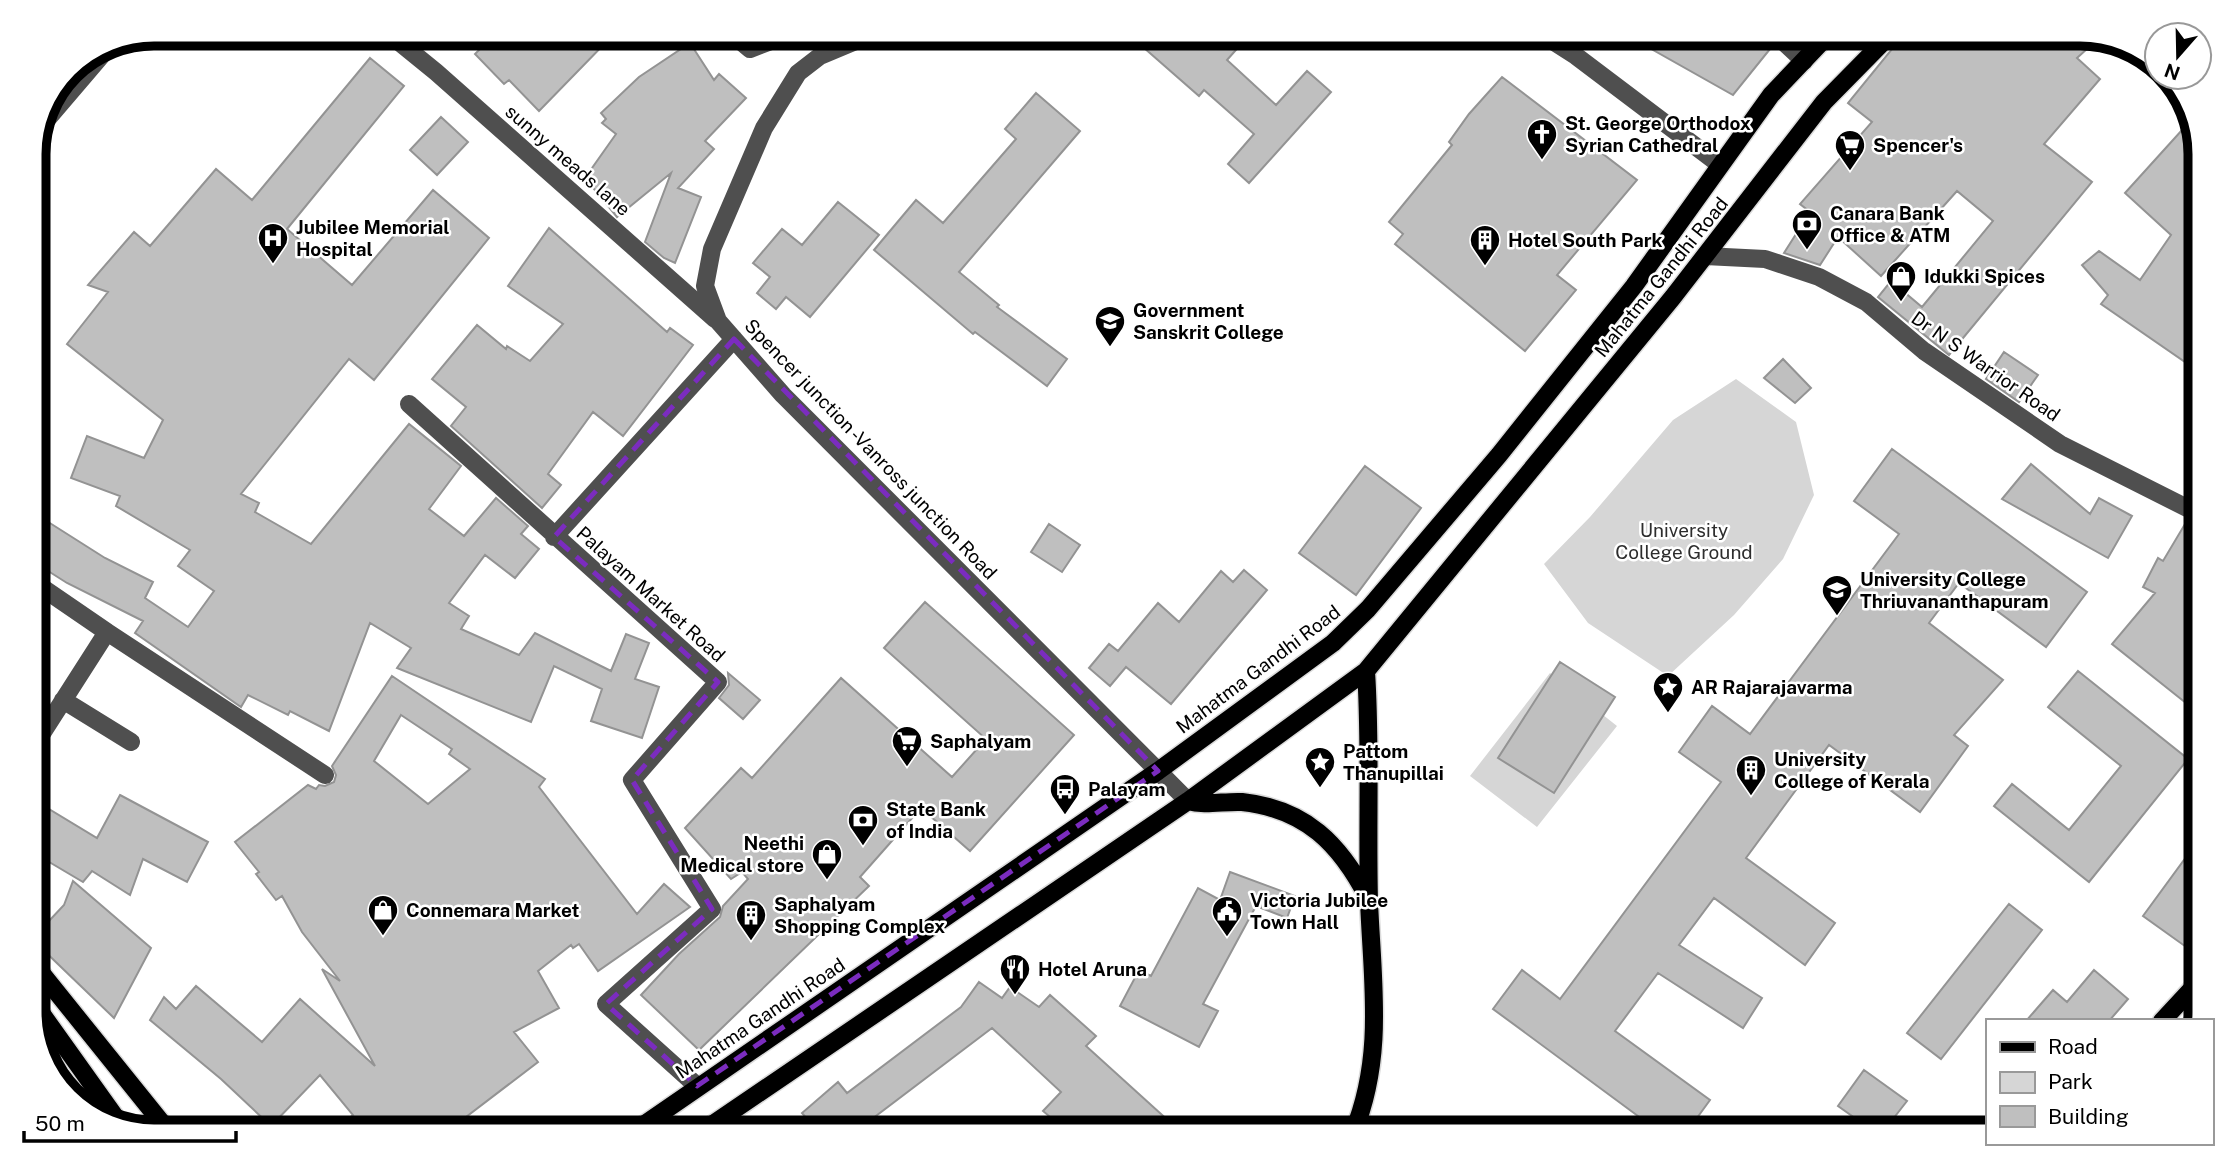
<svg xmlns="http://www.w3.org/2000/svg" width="2234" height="1166" font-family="'Public Sans',sans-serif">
<rect width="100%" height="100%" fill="#fff"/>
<path fill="#d6d6d6" d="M1736 379 1796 422 1814 495 1783 559 1734 615 1668 676 1588 623 1544 564 1590 517 1673 420Z
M1550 673 1617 726 1537 827 1470 776Z"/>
<path fill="#bfbfbf" stroke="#939393" stroke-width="2" fill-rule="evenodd" d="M496 33H615L539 111 509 80 504 84 475 54Z
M1127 33H1251L1227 60 1276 105 1307 71 1331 92 1249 183 1228 164 1254 134 1204 90 1199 96Z
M1623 33H1753L1770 49 1733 95Z
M1905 33H2081L2099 38 2077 58 2100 79 2044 144 2092 182 1949 355 1878 297 1891 281 1922 307 1993 221 1957 191 1881 276 1838 237 1820 265 1784 253 1810 212 1800 204 1872 122 1848 103Z
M690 43 714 80 719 74 746 98 705 141 714 149 678 188 701 197 675 263 664 258 645 242 671 173 617 217 585 178 616 134 602 123 606 119 601 113 639 77Z
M370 58 404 86 287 229 352 285 433 190 489 238 374 380 349 359 241 494 259 503 255 512 311 544 409 424 461 466 429 509 464 536 496 498 528 526 521 534 539 549 515 578 485 555 449 603 469 616 461 629 519 655 535 633 611 671 626 634 649 643 635 679 659 687 642 738 591 721 602 689 554 666 531 722 397 668 411 648 370 623 329 731 290 711 288 715 248 695 241 707 135 633 143 621 67 583 34 562V513L105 558 153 582 145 598 188 627 214 591 178 566 190 550 116 506 120 496 71 478 87 436 144 458 163 420 67 344 108 292 88 285 134 232 150 246 216 169 252 200Z
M1502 77 1637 180 1557 275 1576 290 1525 351 1395 244 1403 234 1389 222 1452 145 1449 142 1469 114Z
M1036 93 1080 131 959 272 999 305 997 307 1067 359 1047 386 975 332 973 334 874 250 916 200 943 223 1016 139 1005 129Z
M441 117 468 142 437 175 410 150Z
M2192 119 2201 146V373L2101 304 2108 295 2082 265 2099 251 2140 280 2171 235 2125 193Z
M838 202 879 235 810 317 786 297 776 309 757 293 770 277 753 263 782 229 802 245Z
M549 228 667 332 670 328 693 345 623 436 593 412 548 474 561 485 542 508 451 426 466 407 432 379 477 325 506 349 507 346 530 361 563 324 508 286Z
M2004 352 2038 375 2019 402 1986 379Z
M1783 359 1811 388 1795 403 1764 378Z
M1892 449 2087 592 2046 647 1959 583 1929 623 2003 680 1954 735 1968 746 1920 812 1829 745 1746 858 1835 923 1805 965 1714 898 1679 945 1762 998 1743 1028 1658 973 1615 1031 1710 1100 1686 1133H1661L1493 1009 1522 970 1560 999 1721 782 1679 752 1712 706 1750 734 1899 534 1854 501Z
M2031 464 2090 514 2099 498 2132 516 2108 558 2002 499Z
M1365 466 1421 508 1356 595 1299 553Z
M1049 524 1080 545 1062 572 1031 552Z
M2185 524 2201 533V715L2112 644 2155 593 2143 587 2158 558 2163 561Z
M1244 570 1267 590 1171 704 1126 667 1110 686 1089 668 1109 644 1118 651 1158 603 1179 622 1221 571 1233 582Z
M925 602 1074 735 970 851 921 808 860 877 869 886 699 1050 641 995 679 954 720 917 723 906 748 879 742 872 731 879 685 828 741 768 752 778 841 678 952 777 986 739 884 648Z
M1560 662 1615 697 1554 793 1498 758Z
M2078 671 2188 759 2089 882 1994 806 2012 784 2069 830 2121 766 2048 707Z
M728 673 760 700 743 719 719 698 729 685Z
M392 676 545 779 539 787 637 914 664 884 690 907 598 971 579 944 573 948 571 945 538 971 559 1008 514 1032 538 1062 445 1133H414L403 1120 387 1133H331L353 1115 320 1075 271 1126 221 1079 150 1020 164 997 176 1009 196 986 262 1042 300 999 375 1066 322 969 340 981 302 932 282 896 276 900 256 874 259 872 235 842 308 785 316 789 319 785 325 786 334 782 336 775 332 766ZM401 715 452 749 449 754 470 769 428 804 374 761Z
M120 795 208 842 187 882 143 859 130 895 92 871 83 882 34 853V800L97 838Z
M2184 860 2201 873V934L2189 949 2143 916Z
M1230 872 1295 896 1287 918 1256 906 1203 1004 1218 1011 1199 1047 1120 1006 1139 970 1151 976 1198 888 1220 900Z
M73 881 151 948 114 1018 34 941V937L64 905Z
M2009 904 2042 930 1941 1059 1907 1033Z
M2094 970 2128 999 2109 1021H2026L2053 990 2067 1002Z
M979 982 1002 998 1010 987 1039 1007 1050 995 1096 1036 1086 1046 1182 1133H1069L1043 1111 1061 1092 992 1028 872 1119 883 1133H819L802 1113 838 1082 847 1093 961 1007Z
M1864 1070 1907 1101 1882 1133H1840L1852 1116 1838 1106Z"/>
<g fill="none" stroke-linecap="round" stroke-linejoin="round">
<g stroke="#dbdbdb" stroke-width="21">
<path id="major" d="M1188 801C1205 806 1224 801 1242 802 1306 809 1340 844 1368 898
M34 964 170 1133
M34 1003 121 1125
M2162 1021 2201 979
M52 1077 57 1082
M632 1133 1158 771 1333 643 1368 609 1499 455 1634 286 1771 95 1830 33
M700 1133 1188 801 1366 671 1673 297 1824 102 1892 33
M1353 1133C1385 1056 1372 980 1369 901 1367 824 1371 747 1366 671"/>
</g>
<path stroke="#4f4f4f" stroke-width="18" d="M388 33 436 72 715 319
M731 33 750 49 792 33
M875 33 820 56 798 73 764 128 712 249 705 286 718 321 783 395 1188 801
M1540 33 1576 56 1719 164
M1774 33 1804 61
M44 123 114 41
M1705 256 1765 259 1819 277 1866 302 1924 351 2060 444 2201 515
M409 404 718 682 632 780 712 909 606 1004 697 1086
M554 537 734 339
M34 582 107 632
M63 700 131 742
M34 746 107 632 325 775"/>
<use href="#major" stroke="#000" stroke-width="18"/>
</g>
<path fill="none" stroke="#7b2cbf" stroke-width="5" stroke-dasharray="14 9" stroke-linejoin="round" d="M734 339 1158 771 697 1086 606 1004 712 909 632 780 718 682 554 537Z"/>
<defs>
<g id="church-pin" transform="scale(1.575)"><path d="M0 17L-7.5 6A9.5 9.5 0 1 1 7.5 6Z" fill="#000" stroke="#fff"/><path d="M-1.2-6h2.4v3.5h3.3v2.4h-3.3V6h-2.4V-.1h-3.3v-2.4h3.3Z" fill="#fff"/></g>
<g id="supermarket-pin" transform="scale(1.575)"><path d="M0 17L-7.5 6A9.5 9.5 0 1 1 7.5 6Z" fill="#000" stroke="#fff"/><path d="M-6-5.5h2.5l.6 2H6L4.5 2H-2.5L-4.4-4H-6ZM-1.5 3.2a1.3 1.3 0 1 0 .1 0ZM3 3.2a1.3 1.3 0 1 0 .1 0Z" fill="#fff"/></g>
<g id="bank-pin" transform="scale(1.575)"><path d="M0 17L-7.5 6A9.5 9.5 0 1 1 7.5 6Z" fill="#000" stroke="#fff"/><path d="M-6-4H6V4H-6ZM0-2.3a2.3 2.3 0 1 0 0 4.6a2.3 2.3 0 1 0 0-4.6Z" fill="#fff"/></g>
<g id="hospital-pin" transform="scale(1.575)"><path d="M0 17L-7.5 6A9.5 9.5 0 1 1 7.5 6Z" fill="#000" stroke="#fff"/><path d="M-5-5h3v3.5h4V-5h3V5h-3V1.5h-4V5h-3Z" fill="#fff"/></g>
<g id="building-pin" transform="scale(1.575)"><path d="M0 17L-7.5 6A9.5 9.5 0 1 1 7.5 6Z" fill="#000" stroke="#fff"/><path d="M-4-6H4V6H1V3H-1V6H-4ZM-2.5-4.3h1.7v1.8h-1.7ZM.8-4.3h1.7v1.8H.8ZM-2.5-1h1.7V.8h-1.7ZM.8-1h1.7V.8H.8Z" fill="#fff"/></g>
<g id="shop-pin" transform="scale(1.575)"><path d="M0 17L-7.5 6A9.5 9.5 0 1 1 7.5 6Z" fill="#000" stroke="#fff"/><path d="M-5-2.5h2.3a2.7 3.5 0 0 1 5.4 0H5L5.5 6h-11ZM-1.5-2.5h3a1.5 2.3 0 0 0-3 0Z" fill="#fff"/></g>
<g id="university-pin" transform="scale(1.575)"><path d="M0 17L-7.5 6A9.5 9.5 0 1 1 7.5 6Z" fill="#000" stroke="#fff"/><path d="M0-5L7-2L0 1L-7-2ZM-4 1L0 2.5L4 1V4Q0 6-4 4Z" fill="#fff"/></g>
<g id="sight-pin" transform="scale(1.575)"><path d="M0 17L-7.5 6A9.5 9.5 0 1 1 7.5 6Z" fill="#000" stroke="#fff"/><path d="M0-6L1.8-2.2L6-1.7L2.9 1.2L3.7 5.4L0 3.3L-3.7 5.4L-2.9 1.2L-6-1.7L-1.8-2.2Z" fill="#fff"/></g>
<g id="bus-pin" transform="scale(1.575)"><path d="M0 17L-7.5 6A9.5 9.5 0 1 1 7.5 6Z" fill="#000" stroke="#fff"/><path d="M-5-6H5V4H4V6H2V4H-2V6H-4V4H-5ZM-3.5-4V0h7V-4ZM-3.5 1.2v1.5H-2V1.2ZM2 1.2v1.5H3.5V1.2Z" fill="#fff"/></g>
<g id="civic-pin" transform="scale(1.575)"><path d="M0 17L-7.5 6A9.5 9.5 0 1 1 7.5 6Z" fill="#000" stroke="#fff"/><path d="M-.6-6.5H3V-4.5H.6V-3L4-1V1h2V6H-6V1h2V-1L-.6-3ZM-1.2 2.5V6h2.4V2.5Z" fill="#fff"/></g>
<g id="restaurant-pin" transform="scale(1.575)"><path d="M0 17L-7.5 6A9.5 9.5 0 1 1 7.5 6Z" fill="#000" stroke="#fff"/><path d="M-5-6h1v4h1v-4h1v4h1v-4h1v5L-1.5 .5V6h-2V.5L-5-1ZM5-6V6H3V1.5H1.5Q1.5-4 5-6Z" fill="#fff"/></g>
</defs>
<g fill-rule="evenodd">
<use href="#church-pin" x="1542" y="134"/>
<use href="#supermarket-pin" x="1850" y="145"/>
<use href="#bank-pin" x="1807" y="224"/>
<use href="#hospital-pin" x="273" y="238"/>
<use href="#building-pin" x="1485" y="240"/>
<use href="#shop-pin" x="1901" y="276"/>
<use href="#university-pin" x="1110" y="321"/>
<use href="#university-pin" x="1837" y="590"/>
<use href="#sight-pin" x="1668" y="687"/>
<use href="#supermarket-pin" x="907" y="741"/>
<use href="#sight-pin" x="1320" y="762"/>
<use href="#building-pin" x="1751" y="770"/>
<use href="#bus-pin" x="1065" y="789"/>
<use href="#bank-pin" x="863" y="820"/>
<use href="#shop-pin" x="827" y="854"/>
<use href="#shop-pin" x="383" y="910"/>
<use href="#civic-pin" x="1227" y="911"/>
<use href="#building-pin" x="751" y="915"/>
<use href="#restaurant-pin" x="1015" y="969"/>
</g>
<g text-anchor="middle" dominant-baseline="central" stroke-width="5" stroke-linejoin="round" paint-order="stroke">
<g font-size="19" font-weight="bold" fill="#000" stroke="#fff" text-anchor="start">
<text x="1565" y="123">St. George Orthodox<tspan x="1565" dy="22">Syrian Cathedral</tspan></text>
<text x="1873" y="145">Spencer's</text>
<text x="1830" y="213">Canara Bank<tspan x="1830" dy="22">Office &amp; ATM</tspan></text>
<text x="296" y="227">Jubilee Memorial<tspan x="296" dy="22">Hospital</tspan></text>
<text x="1508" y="240">Hotel South Park</text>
<text x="1924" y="276">Idukki Spices</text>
<text x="1133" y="310">Government<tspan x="1133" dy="22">Sanskrit College</tspan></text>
<text x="1860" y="579">University College<tspan x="1860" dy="22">Thriuvananthapuram</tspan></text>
<text x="1691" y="687">AR Rajarajavarma</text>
<text x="930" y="741">Saphalyam</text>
<text x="1343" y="751">Pattom<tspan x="1343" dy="22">Thanupillai</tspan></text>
<text x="1774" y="759">University<tspan x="1774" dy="22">College of Kerala</tspan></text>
<text x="1088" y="789">Palayam</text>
<text x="886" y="809">State Bank<tspan x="886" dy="22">of India</tspan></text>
<text x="804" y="843" text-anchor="end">Neethi<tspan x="804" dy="22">Medical store</tspan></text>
<text x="1250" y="900">Victoria Jubilee<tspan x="1250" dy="22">Town Hall</tspan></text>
<text x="774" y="904">Saphalyam<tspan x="774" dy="22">Shopping Complex</tspan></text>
<text x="406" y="910">Connemara Market</text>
<text x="1038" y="969">Hotel Aruna</text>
</g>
<g font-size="19" fill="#000" stroke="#fff">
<text transform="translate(568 160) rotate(41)">sunny meads lane</text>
<text transform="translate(1661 277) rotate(-51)">Mahatma Gandhi Road</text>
<text transform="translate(1986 366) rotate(35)">Dr N S Warrior Road</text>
<text transform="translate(871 449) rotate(46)">Spencer junction -Vanross junction Road</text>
<text transform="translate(651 594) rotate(42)">Palayam Market Road</text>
<text transform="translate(1258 669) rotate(-37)">Mahatma Gandhi Road</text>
<text transform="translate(760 1018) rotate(-34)">Mahatma Gandhi Road</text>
</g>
<g font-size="19" fill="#2d2d2d" stroke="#fff">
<text x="1684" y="530">University<tspan x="1684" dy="22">College Ground</tspan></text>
</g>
</g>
<path d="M0 0H2234V1166H0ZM154 46H2080A108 108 0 0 1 2188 154V1012A108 108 0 0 1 2080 1120H154A108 108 0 0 1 46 1012V154A108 108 0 0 1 154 46Z" fill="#fff" fill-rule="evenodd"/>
<path fill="none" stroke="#000" stroke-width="9" d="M154 46H2080A108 108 0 0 1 2188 154V1012A108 108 0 0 1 2080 1120H154A108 108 0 0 1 46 1012V154A108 108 0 0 1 154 46Z"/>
<rect x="1986" y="1019" width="228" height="126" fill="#ffffff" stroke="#999999" stroke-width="2"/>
<rect x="2000" y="1042" width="35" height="10" fill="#000000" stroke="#999999" stroke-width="2"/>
<text x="2048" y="1054" font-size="21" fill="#000000">Road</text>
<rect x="2000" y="1072" width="35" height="21" fill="#d6d6d6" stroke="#999999" stroke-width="2"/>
<text x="2048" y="1089" font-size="21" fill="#000000">Park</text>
<rect x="2000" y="1106" width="35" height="21" fill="#bfbfbf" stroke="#999999" stroke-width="2"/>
<text x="2048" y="1124" font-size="21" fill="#000000">Building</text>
<g transform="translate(2178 56) rotate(200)"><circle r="33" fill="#ffffff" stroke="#999999" stroke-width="2"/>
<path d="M0-5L12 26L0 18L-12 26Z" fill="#000000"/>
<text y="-10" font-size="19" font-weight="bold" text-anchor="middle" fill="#000000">N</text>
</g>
<path d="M24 1131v10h212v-10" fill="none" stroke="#000000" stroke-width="3.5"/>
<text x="35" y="1131" font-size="21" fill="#000000" stroke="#ffffff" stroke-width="5" paint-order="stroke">50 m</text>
</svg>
